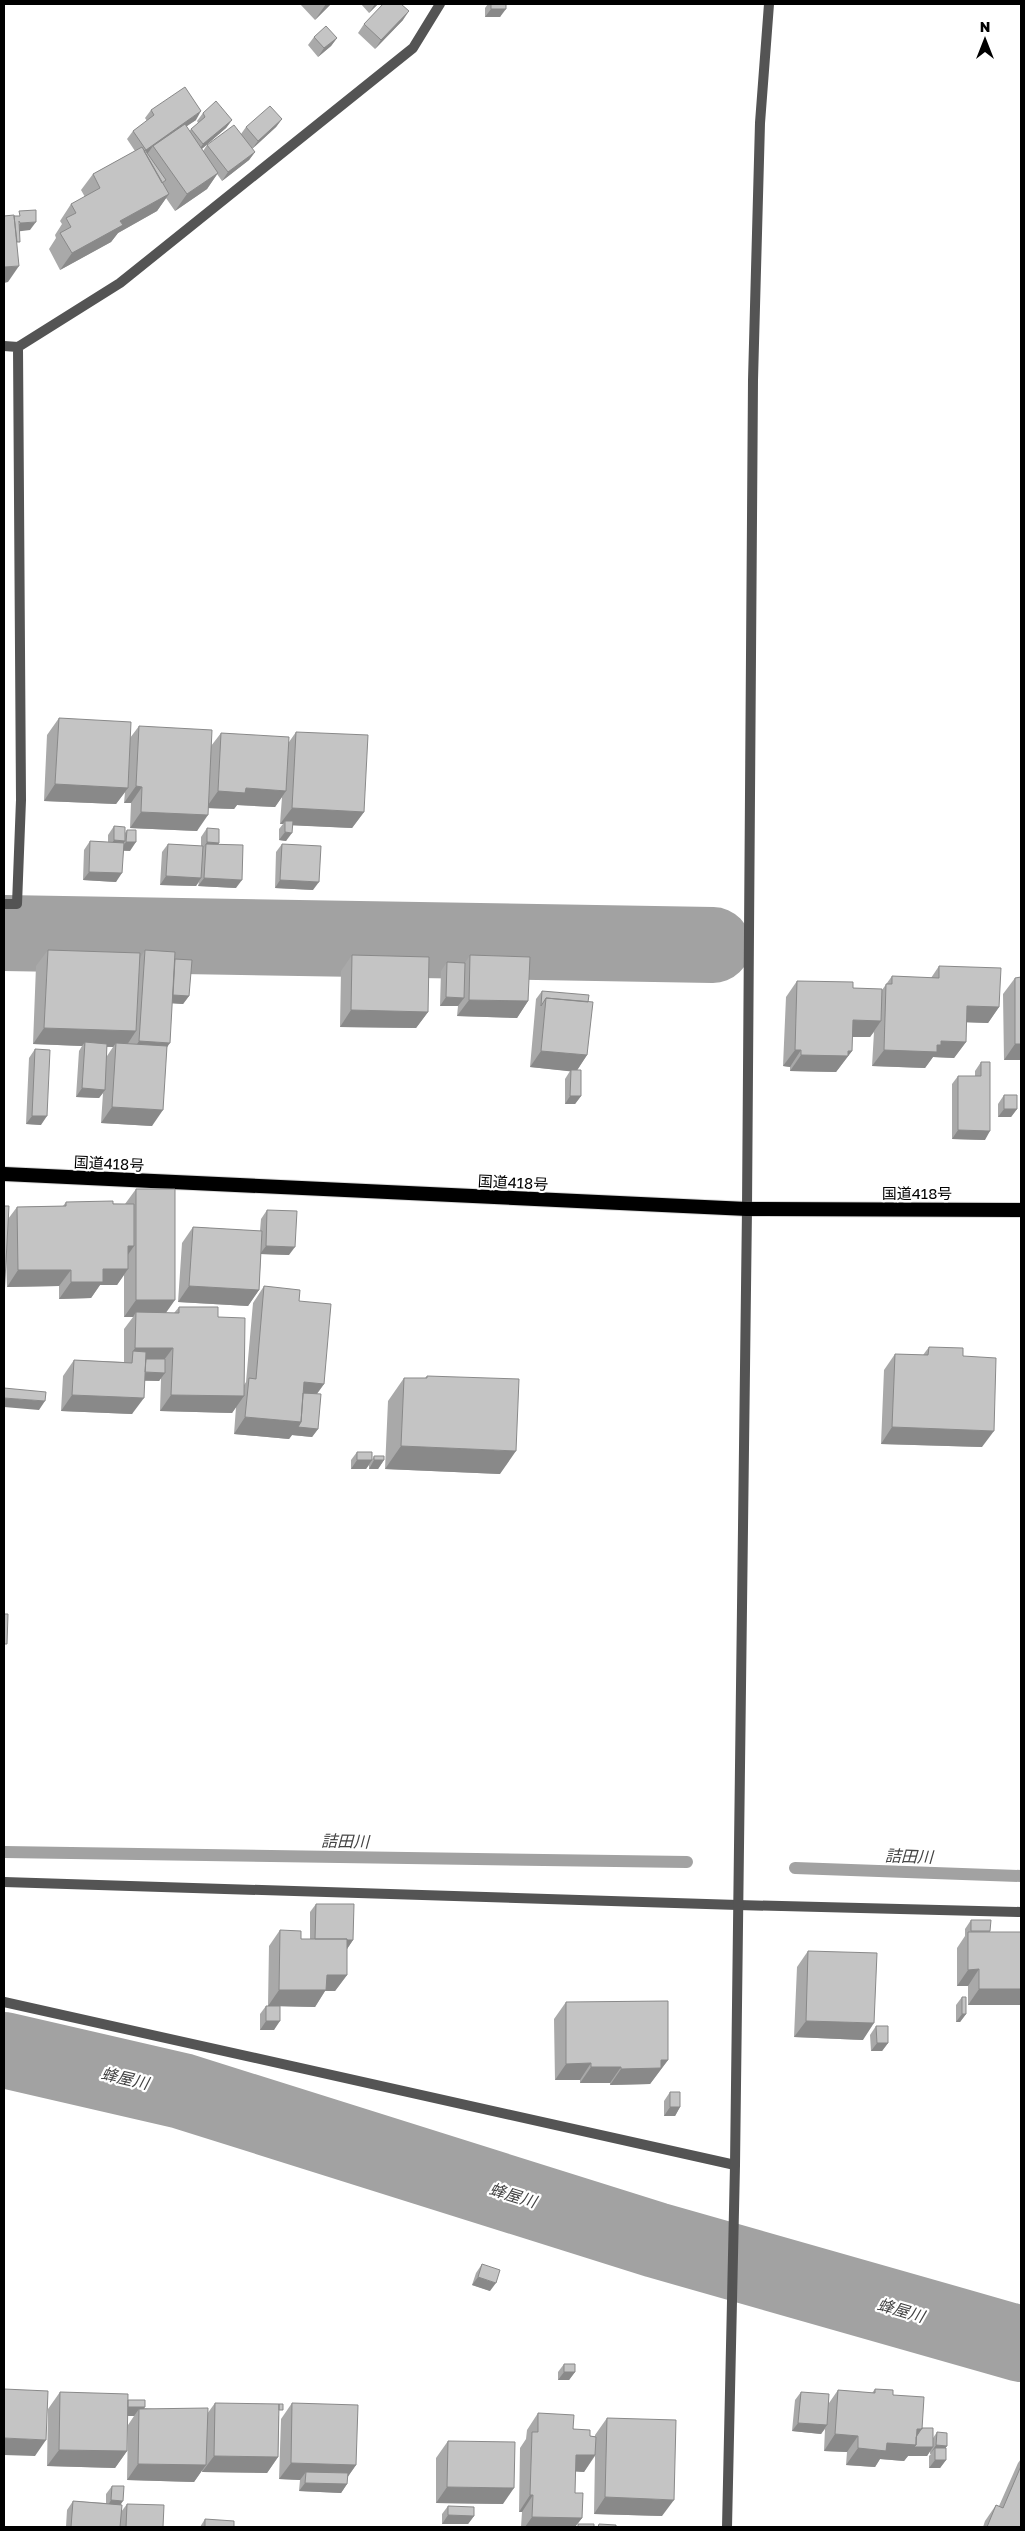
<svg xmlns="http://www.w3.org/2000/svg" width="1025" height="2531" font-family="'Golos Text','Noto Sans JP',sans-serif">
<rect width="100%" height="100%" fill="#fff"/>
<g fill="none" stroke-linecap="round" stroke-linejoin="round">
<path stroke="#a2a2a2" stroke-width="12" d="M4 1852 687 1862
M795 1868 1021 1876"/>
<path stroke="#a2a2a2" stroke-width="76" d="M4 933 713 945
M4 2050 182 2091 656 2240 1021 2344"/>
<g stroke="#dbdbdb" stroke-width="16">
<path id="trunk" d="M4 1174 747 1209 1021 1210"/>
</g>
<path stroke="#545454" stroke-width="10" d="M4 346 18 347 120 283 413 48 440 4
M4 904H17L21 800 18 347
M4 1882 738 1905 1021 1912
M4 2002 735 2165"/>
<path stroke="#545454" stroke-width="10" d="M727 2527 735 2165 747 1209 753 380 760 123 769 4"/>
<use href="#trunk" stroke="#000" stroke-width="14"/>
</g>
<path fill="#a9a9a9" fill-rule="evenodd" d="M300 4H331L315 20Z
M361 4H378L369 13Z
M488 4H506L500 17H485V8Z
M403 20 375 49 358 33 364 24Z
M314 37 337 38 331 46 318 57 308 45Z
M151 110 196 120 186 126 189 131 198 123 197 121 203 113 232 120 226 128 202 149 203 151 207 145 241 134 246 127 282 119 276 127 252 149 255 152 249 160 222 181 217 174 207 189 175 211 166 198 157 211 118 233 111 242 60 270 49 249 56 238 55 235 62 224 60 221 71 204 85 197 81 190 93 174 135 151 127 139 133 131 147 121 145 118Z
M59 718 130 738 139 726 211 746 221 733 289 742 296 732 364 812 352 828 292 825 286 841 279 840V829L283 824H280L282 797 275 807 237 805 234 809 208 808 197 831 130 828 131 803H124L125 792 116 804 44 801 47 735Z
M114 826 125 833 127 830 130 851H124L116 882 83 880 84 850 90 841 108 842V835Z
M207 828 219 843 218 844 236 888 198 886 199 882 196 886 160 885 162 852 168 844 201 846V837Z
M282 844 313 890 275 888 276 852Z
M48 950 140 958 145 950 175 959 189 996 183 1004 172 1003 167 1048 152 1126 101 1123 103 1093 99 1098 76 1097 79 1051 82 1046 33 1044 36 966ZM107 1047H113L107 1056Z
M352 955 428 1012 416 1028 340 1027 341 971Z
M470 955 528 1001 517 1018 457 1016 458 1006H440L441 971 447 962 465 963Z
M939 966 999 1007 988 1023 966 1022V1042L954 1058 933 1057 925 1068 872 1066 874 1032 870 1037H852V1051L836 1072 790 1071V1067L783 1066 786 997 797 981 853 988 882 990 892 976 931 978Z
M1015 978 1021 1060H1004L1003 994Z
M542 991 588 1002 587 1055 577 1070 581 1096 575 1104H565V1079L570 1071 530 1067 536 999Z
M35 1049 41 1125 26 1124 29 1058Z
M981 1062 985 1140 952 1139V1084L958 1076H975V1071Z
M1004 1095 1017 1109 1011 1117H998V1104Z
M136 1189 166 1313H174L179 1307 218 1317 244 1385 246 1382 253 1303 264 1286 299 1301 324 1384 317 1394 318 1429 312 1437 292 1435 289 1439 234 1434 236 1407 232 1413 160 1411 161 1378 159 1381H145L132 1414 61 1411 63 1376 74 1360 124 1362V1329L133 1317H124V1275L117 1285H100L91 1298 59 1299V1286L7 1287 6 1256 8 1219 17 1207 63 1206 66 1202 125 1204Z
M267 1210 289 1255 261 1254 259 1290 248 1306 178 1302 182 1243 193 1227 260 1231 261 1219Z
M929 1347 963 1356 982 1447 881 1444 884 1370 895 1354 923 1355Z
M427 1376 500 1474 385 1469 388 1401 404 1378H425Z
M357 1452 372 1460 374 1456 384 1460 378 1469H369V1465L366 1469H351V1460Z
M316 1904 353 1940 347 1949V1975L335 1991H325L315 2007 280 2006 274 2030H260V2014L266 2006H268L269 1946 280 1930 301 1939H310V1912Z
M971 1920 990 1931 1021 2005H968V1986H957V1948L965 1936V1929Z
M808 1951 863 2040 794 2037 797 1967Z
M962 1997 966 2014 960 2022H956V2005Z
M566 2002 668 2060 650 2084 610 2085V2083H580V2080H555L554 2019Z
M876 2026 888 2043 882 2051H871L870 2035Z
M670 2092 680 2107 675 2116H664V2101Z
M482 2264 490 2291 472 2285 476 2273Z
M564 2364 575 2372 569 2380H558V2372Z
M875 2389 893 2395 922 2428 933 2438 937 2432 947 2446 945 2448 946 2460 940 2468H929V2456L931 2454H930V2451L927 2456H908L904 2461 880 2459 875 2467 846 2465 847 2452 824 2451 825 2429 821 2434 792 2431 795 2400 801 2392 829 2403 838 2390 872 2393Z
M60 2392 128 2400 144 2408 207 2414 215 2403 279 2416 278 2457 267 2473 202 2472V2470L194 2482 127 2480 128 2425 134 2416H127V2451L115 2468 47 2466 48 2409Z
M292 2403 356 2465 347 2478V2484L341 2493 299 2491 300 2480 279 2479 281 2419Z
M538 2413 590 2436H595V2435L607 2418 662 2516 594 2514 595 2456 584 2472 575 2471V2493L582 2518 575 2527H521L522 2512H519L520 2448 526 2439 527 2430Z
M448 2441 503 2504 436 2503V2458Z
M1021 2459V2527H983L985 2521 996 2505 999 2506 1018 2463Z
M112 2486 121 2505V2512L127 2504 163 2527H66L67 2510 73 2501 106 2503V2494Z
M448 2506 474 2516 468 2524H442V2514Z
M205 2519 234 2527H200Z"/>
<path fill="#898989" d="M326 4H331L315 20Z
M375 4H378L369 13Z
M491 9H506L500 17H485Z
M409 11 403 20 375 49 381 40Z
M337 38 331 46 318 57 324 48Z
M201 111 196 120 155 148 153 146 148 153 140 158 146 150Z
M282 119 276 127 252 149 258 141Z
M232 120 226 128 197 153 203 144Z
M255 152 249 160 222 181 228 172Z
M218 173 207 189 175 211 187 194Z
M169 194 157 211 118 233 111 242 60 270 72 253 120 221Z
M36 222 30 230 14 232 20 223Z
M19 266 8 282 4 283V267Z
M55 784 128 788 116 804 44 801Z
M136 786 142 787 131 803H124Z
M246 788 286 791 275 807 237 805 234 809 206 808 218 791Z
M292 808 364 812 352 828 285 825V821L283 824H280Z
M141 812 208 815 197 831 130 828Z
M285 832 292 833 286 841 279 840Z
M114 840 125 841 119 850 108 849Z
M126 842H136L130 851 120 850Z
M207 842 219 843 213 852 206 844 201 851Z
M89 872 122 873 116 882 83 880Z
M166 876 201 878 196 886 160 885Z
M204 878 242 880 236 888 198 886Z
M280 880 319 882 313 890 275 888Z
M172 994 189 996 183 1004 166 1003Z
M446 997 464 998 458 1006H440Z
M469 1000 528 1001 517 1018 457 1016Z
M967 1006 999 1007 988 1023 956 1022Z
M351 1010 428 1012 416 1028 340 1027Z
M853 1020 881 1021 870 1037H841Z
M44 1028 136 1031 125 1048 116 1043 113 1047 84 1046 85 1042 82 1046 33 1044Z
M139 1041 170 1043 158 1060 128 1058Z
M941 1041 966 1042 954 1058 933 1057 925 1068 872 1066 884 1050Z
M1015 1044H1021V1060H1004Z
M795 1050H801L790 1067 783 1066Z
M541 1051 587 1055 576 1072 530 1067Z
M852 1051 836 1072 790 1071 801 1055Z
M82 1088 105 1090 99 1098 76 1097Z
M570 1096H581L575 1104H565Z
M112 1107 163 1110 152 1126 101 1123Z
M1004 1109H1017L1011 1117H998Z
M32 1116H47L41 1125 26 1124Z
M958 1130 990 1131 985 1140 952 1139Z
M128 1246H134L123 1262Z
M266 1246 295 1247 289 1255 260 1254Z
M103 1269H128L117 1285H100L91 1298 59 1299 71 1282Z
M18 1270H71L59 1286 7 1287Z
M189 1286 259 1290 248 1306 178 1302Z
M136 1300H175L163 1317 136 1312 133 1317H124Z
M135 1348H173L161 1364 132 1363 133 1351Z
M145 1372 165 1373 159 1381 139 1380Z
M304 1382 324 1384 312 1400 298 1399Z
M72 1395 144 1398 132 1414 61 1411Z
M171 1395 244 1396 232 1413 160 1411Z
M4 1398 45 1401 39 1410 4 1407Z
M245 1417 301 1422 318 1429 312 1437 292 1435 289 1439 234 1434Z
M892 1427 994 1431 982 1447 881 1444Z
M401 1446 516 1451 500 1474 385 1469Z
M357 1460H372L366 1469H351Z
M374 1460H384L378 1469H369Z
M315 1939 353 1940 347 1949 310 1948Z
M979 1969 968 1986H957L968 1970Z
M327 1975H347L335 1991H325L315 2007 268 2006 279 1990Z
M979 1989H1021V2005H968Z
M962 2014H966L960 2022H956Z
M266 2021H280L274 2030H260Z
M806 2021 874 2023 863 2040 794 2037Z
M877 2043H888L882 2051H871Z
M661 2060H668L650 2084 610 2085 621 2069Z
M591 2063 580 2080H555L566 2064Z
M591 2067H621L610 2083H580Z
M670 2107H680L675 2116H664Z
M478 2277 496 2283 490 2291 472 2285Z
M564 2372H575L569 2380H558Z
M126 2407H145L139 2416V2409L134 2416H120Z
M798 2423 827 2425 821 2434 792 2431Z
M917 2429H922L933 2447 927 2456H908L904 2461 880 2459 875 2467 846 2465 858 2448 887 2443Z
M835 2434 858 2436 847 2452 824 2451Z
M4 2438 46 2440 35 2456 4 2455Z
M936 2445 947 2446 941 2454 935 2448 930 2454Z
M59 2450 127 2451 115 2468 47 2466Z
M576 2455H595L584 2472 565 2471Z
M214 2456 278 2457 267 2473 202 2472Z
M935 2460H946L940 2468H929Z
M291 2463 356 2465 344 2482 306 2472 300 2480 279 2479Z
M138 2464 206 2465 194 2482 127 2480Z
M305 2483 347 2484 341 2493 299 2491Z
M447 2487 514 2488 503 2504 436 2503Z
M530 2495H533L522 2512H519Z
M605 2497 674 2500 662 2516 594 2514Z
M111 2500 123 2501 117 2510 106 2509Z
M448 2515 474 2516 468 2524H442Z
M532 2517 582 2518 575 2527H525Z"/>
<path fill="#c4c4c4" stroke="#898989" d="M383 4H401L409 11 381 40 364 24Z
M491 4H506V9H491Z
M326 26 337 38 324 48 314 37Z
M185 87 201 111 146 150 133 131 154 115 151 110Z
M216 101 232 120 203 144 191 129 205 117 203 113Z
M270 106 282 119 258 141 246 127Z
M185 124 218 173 187 194 153 146Z
M234 125 255 152 228 172 207 145Z
M142 147 169 194 120 221 123 225 72 253 60 233 71 227 66 218 76 213 71 204 100 188 93 174Z
M145 150 166 180 162 183 144 151Z
M36 210V222L20 223 19 221 20 242H17L14 216H20L19 211Z
M14 215 19 266 4 267V216Z
M59 718 131 722 128 788 55 784Z
M139 726 212 730 208 815 141 812 142 787 136 786Z
M296 732 368 735 364 812 292 808Z
M221 733 289 737 286 791 246 788 245 793 218 791Z
M285 821H293L292 833 285 832Z
M114 826 125 827V841L114 840Z
M207 828 219 829V843L207 842Z
M127 830H136V842H126Z
M90 841 124 843 122 873 89 872Z
M168 844 203 846 201 878 166 876Z
M206 844 243 845 242 880 204 878Z
M282 844 321 846 319 882 280 880Z
M48 950 140 953 136 1031 44 1028Z
M145 950 175 952 170 1043 139 1041Z
M352 955 429 957 428 1012 351 1010Z
M470 955 530 957 528 1001 469 1000Z
M175 959 192 960 189 996 173 995Z
M447 962 465 963 464 998 446 997Z
M939 966 1001 968 999 1007 967 1006 966 1042 941 1041V1045H937V1052L884 1050 886 984H892V976L939 978Z
M1021 977V1044H1015V978Z
M797 981 853 982V988L882 989 881 1021 853 1020 852 1051H848V1056L801 1055V1050H795Z
M542 991 589 995 588 1002 546 998 541 1006Z
M546 998 593 1002 587 1055 541 1051Z
M85 1042 107 1044 105 1090 82 1088Z
M116 1043 167 1046 163 1110 112 1107Z
M35 1049 50 1050 47 1116H32Z
M981 1062H990V1131L958 1130V1076H981Z
M571 1070H581V1096H570Z
M1004 1095H1017V1109H1004Z
M136 1189H175V1300H136Z
M113 1201V1204H134V1246H128V1269H103V1282H71V1270H18L17 1207 66 1206V1202Z
M4 1206H9L4 1298Z
M267 1210 297 1211 295 1247 266 1246Z
M193 1227 262 1231 259 1290 189 1286Z
M264 1286 300 1290 299 1301 331 1304 324 1384 304 1382 301 1422 245 1417 249 1378 256 1379Z
M179 1307H218V1317L245 1318 244 1396 171 1395 173 1348H135L136 1312 179 1313Z
M929 1347 963 1348V1356L996 1358 994 1431 892 1427 895 1354 928 1355Z
M133 1351 146 1352 144 1398 72 1395 74 1360 132 1363Z
M146 1359H165V1373L145 1372Z
M427 1376 519 1379 516 1451 401 1446 404 1378H427Z
M4 1388 46 1392 45 1401 4 1398Z
M303 1393 321 1394 318 1429 298 1427 301 1422Z
M357 1452H372V1460H357Z
M374 1456H384V1460H374Z
M4 1614H8L7 1644H4Z
M316 1904H354L353 1940H347V1939H315Z
M971 1920H991L990 1931H971Z
M280 1930 301 1931V1939H347V1975H327L326 1990H279Z
M968 1932H1021V1989H979V1969L968 1970Z
M808 1951 877 1953 874 2023 806 2021Z
M962 1997H966V2014H962Z
M668 2001V2060H661V2068L621 2069V2067H591V2063L566 2064V2002Z
M266 2006H280V2021H266Z
M876 2026H888V2043H877Z
M670 2092H680V2107H670Z
M482 2264 500 2270 496 2283 478 2277Z
M564 2364H575V2372H564Z
M4 2389 48 2391 46 2440 4 2438Z
M875 2389 893 2390V2395L924 2397 922 2429H917L916 2445 887 2443 886 2451 858 2448V2436L835 2434 838 2390 875 2393Z
M60 2392 128 2394 127 2451 59 2450Z
M801 2392 829 2394 827 2425 798 2423Z
M128 2400H145V2407H128Z
M215 2403 279 2404 278 2457 214 2456Z
M292 2403 358 2405 356 2465 291 2463Z
M279 2404H283V2410H279Z
M208 2408 206 2465 138 2464 139 2409Z
M538 2413 574 2415 573 2429 590 2430V2436L596 2437 595 2455H576L575 2493H583L582 2518 532 2517 533 2495H530L532 2432H538Z
M607 2418 676 2420 674 2500 605 2497Z
M922 2428H933V2447H914L916 2445V2437Z
M937 2432 947 2433V2446L936 2445Z
M448 2441 515 2442 514 2488 447 2487Z
M935 2448H946V2460H935Z
M1021 2466V2527H987L996 2505 1003 2508Z
M306 2472 348 2473 347 2484 305 2483Z
M112 2486H124L123 2501 111 2500Z
M73 2501 122 2505 120 2527H71Z
M127 2504 164 2505 163 2527H126Z
M448 2506 474 2507V2516L448 2515Z
M205 2519 234 2521V2527H205Z
M578 2524H594V2527H578Z
M599 2524 616 2525V2527H598Z"/>
<g text-anchor="middle" dominant-baseline="central" stroke-width="4.5" stroke-linejoin="round" paint-order="stroke">
<g font-size="15" fill="#000" stroke="#fff">
<text transform="translate(109 1163) rotate(3)">国道418号</text>
<text transform="translate(513 1182) rotate(3)">国道418号</text>
<text x="917" y="1193">国道418号</text>
</g>
<g font-size="16" font-style="italic" fill="#434343" stroke="#fff">
<text transform="translate(345 1841) rotate(1)">詰田川</text>
<text transform="translate(909 1856) rotate(2)">詰田川</text>
<text transform="translate(125 2078) rotate(13)">蜂屋川</text>
<text transform="translate(513 2195) rotate(17)">蜂屋川</text>
<text transform="translate(901 2310) rotate(16)">蜂屋川</text>
</g>
</g>
<rect width="1025" height="2531" fill="none" stroke="#000000" stroke-width="10"/>
<g transform="translate(985 40)" stroke="#ffffff" stroke-width="4" paint-order="stroke">
<path d="M0-4L9 19L0 12L-9 19Z" fill="#000000"/>
<text y="-8" font-size="14" font-weight="bold" text-anchor="middle" fill="#000000">N</text>
</g>
</svg>
